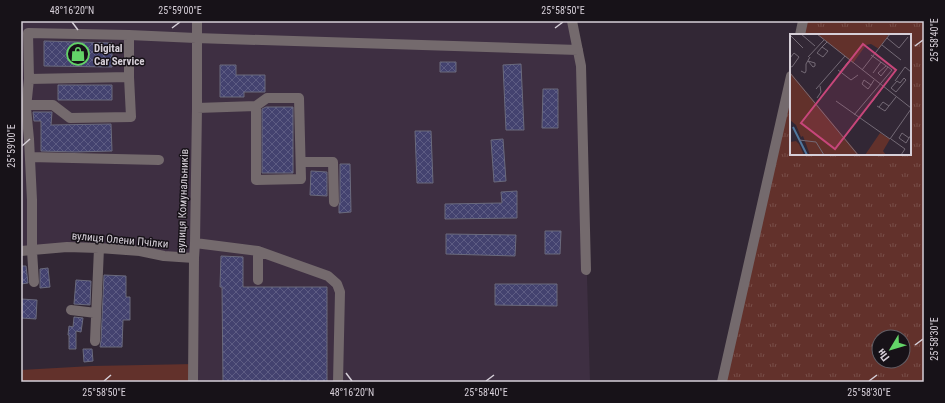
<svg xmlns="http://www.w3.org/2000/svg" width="945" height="403" font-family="'Roboto Condensed',sans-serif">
<defs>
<pattern id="grass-tufts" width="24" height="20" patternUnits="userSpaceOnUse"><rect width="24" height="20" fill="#62312b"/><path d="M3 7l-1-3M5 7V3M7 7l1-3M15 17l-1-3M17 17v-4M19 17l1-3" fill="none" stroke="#784e49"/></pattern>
<pattern id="building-cross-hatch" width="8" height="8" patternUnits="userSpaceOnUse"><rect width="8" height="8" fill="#43426f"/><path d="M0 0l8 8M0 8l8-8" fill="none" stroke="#5d5c83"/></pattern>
</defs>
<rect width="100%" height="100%" fill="#322735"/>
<path fill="#3e2f42" d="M21 21H572L581 66 590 382H195L196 257 139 249 21 250Z"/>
<path fill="url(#grass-tufts)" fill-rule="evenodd" d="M800 21H924V382H718L771 155 791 63V154H910V35H797ZM879 337H903V361H879Z"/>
<path fill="#62312b" d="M195 364V382H21V370L92 366Z"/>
<path fill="url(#building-cross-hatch)" stroke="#6a6a7d" d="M44 41 112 43V67L44 66Z
M440 62H456V72H440Z
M521 64 524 130H506L503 65Z
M220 65H236V75H265V92H244V97H220Z
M58 85H112V100H58Z
M543 89H558V128H542Z
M266 107H293V173H262V109Z
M33 112H52L51 125 111 124 112 151 75 152 41 151V121H34Z
M415 131H431L433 183H417Z
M503 139 506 181 494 182 491 140Z
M340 164H350L351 212 339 213V206L340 202Z
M311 171 327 172V196L310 195Z
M517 191V218L445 219V204L502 203 501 192Z
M545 231H561L560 254H545Z
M446 234 516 235 515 256 446 254Z
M221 256 243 257V287H327V382H223L222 287H220Z
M21 266H26L28 283 21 284Z
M48 268 50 287 40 288V269Z
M104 275 126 276V297H130V320H123L122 347H100L101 341Z
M76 280 91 281 90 305 74 304Z
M495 284H557V306L495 305Z
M21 299 37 300 36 319 21 318Z
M74 317 83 318 81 332 76 331V349H69V335H68L69 326 73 327Z
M83 349H92L93 361 84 362Z"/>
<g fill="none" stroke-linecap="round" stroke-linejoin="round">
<path stroke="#746a6d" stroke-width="10" d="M572 21 581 66 586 270
M800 35 803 21
M129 77V35
M29 79 28 33 129 35 196 38 578 50
M26 105H53L70 118 131 117 129 77 29 79 26 108 29 139 32 200V251L34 282
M197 108 256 106V180L301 179 299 98H267L256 106
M30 157 159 160
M301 162H333L334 202
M195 243 258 251V280
M21 251 67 247 99 248 140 251 164 256 194 258
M258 251 328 276 337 284 340 292 338 382
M71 310 96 313
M95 341 99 248
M193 382 194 258 195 243 197 108V21
M722 382 791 76"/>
</g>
<path fill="none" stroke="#d6cfd8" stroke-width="1.5" d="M72 22 78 30M172 28 180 22M555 28 563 22M915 46 923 40M22 146 30 139M915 345 923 339M346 373 352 381M104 381 111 375M486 381 494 375M869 381 877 375"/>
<defs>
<g id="shop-ring" transform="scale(1.15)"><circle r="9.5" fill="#171218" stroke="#63d468" stroke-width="1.5"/><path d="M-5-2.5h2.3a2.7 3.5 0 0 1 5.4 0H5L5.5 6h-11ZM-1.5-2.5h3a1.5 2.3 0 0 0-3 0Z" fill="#63d468"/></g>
</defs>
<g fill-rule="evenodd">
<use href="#shop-ring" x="78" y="54"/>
</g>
<g text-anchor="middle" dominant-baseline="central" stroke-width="3" stroke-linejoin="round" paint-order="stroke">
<g font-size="11" font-weight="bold" fill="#d6cfd8" stroke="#171218" text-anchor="start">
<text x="94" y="48">Digital<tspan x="94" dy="13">Car Service</tspan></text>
</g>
<g font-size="11" fill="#d6cfd8" stroke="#171218">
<text transform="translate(183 201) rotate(-88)">вулиця Комунальників</text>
<text transform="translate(120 240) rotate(5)">вулиця Олени Пчілки</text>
</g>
</g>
<g transform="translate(790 34)">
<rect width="121" height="121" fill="#322735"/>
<path d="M0 38 69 121H20L13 102 11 103 6 91 0 86ZM90 99 100 105 93 117 96 121H75ZM6 107 9 110 14 121H0V108Z" fill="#62312b"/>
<path d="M27 0H99L89 15 81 10 76 11 63 29Z" fill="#62312b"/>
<path fill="none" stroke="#51789f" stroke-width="2" d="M3 93 17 121"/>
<path fill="none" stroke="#746a76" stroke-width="1" d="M11 0 25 12M27 0 121 74M0 1 13 14M97 4 109 14 118 3M92 11 111 26M32 13 27 19 33 23 38 17 32 13 37 8M81 21 95 31 98 33 91 42 88 39 96 32M18 23 34 6M0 24 4 19 9 23 2 33 0 32M18 27 25 29V32L23 33ZM48 36 61 46 68 41M72 36 100 0M11 37 15 39 16 37V30L20 23M50 38 58 28M0 39 68 121M83 39 91 28M114 44 116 46 106 58 101 54 107 47 110 49ZM105 47 115 33 121 38M81 51 78 55 72 50 74 46 81 51 84 46M26 55 55 22M27 64 31 58 30 52M46 67 100 105 121 75M82 68 93 53M87 72 95 77 106 63M89 73 93 68 99 72M64 81 102 36 98 33M119 104 112 99 109 104 116 109 119 104 121 101M101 105 115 115 111 121M9 106 26 108 34 121"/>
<path fill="#c7467a" fill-opacity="0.15" stroke="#c7467a" stroke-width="2" d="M73 10 106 36 45 115 11 89Z"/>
<rect width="121" height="121" fill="none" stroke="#d6cfd8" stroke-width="2"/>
</g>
<rect width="945" height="403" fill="none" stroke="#171218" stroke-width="44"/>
<g transform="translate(891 349) rotate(232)"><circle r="19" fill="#171218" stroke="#635e65"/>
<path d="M0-3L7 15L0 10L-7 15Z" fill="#63d468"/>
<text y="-6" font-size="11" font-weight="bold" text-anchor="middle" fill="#d6cfd8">Пн</text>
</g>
<rect x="22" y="22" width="901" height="359" fill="none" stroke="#d6cfd8" stroke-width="1.5"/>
<g font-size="10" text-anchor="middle" fill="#d6cfd8">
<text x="72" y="14">48°16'20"N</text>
<text x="180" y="14">25°59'00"E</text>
<text x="563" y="14">25°58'50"E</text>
<text transform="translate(934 40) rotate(-90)" y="4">25°58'40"E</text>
<text transform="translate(11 146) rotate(-90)" y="4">25°59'00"E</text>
<text transform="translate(934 339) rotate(-90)" y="4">25°58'30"E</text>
<text x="104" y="396">25°58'50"E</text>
<text x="352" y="396">48°16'20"N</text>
<text x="486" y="396">25°58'40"E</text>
<text x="869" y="396">25°58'30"E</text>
</g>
</svg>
